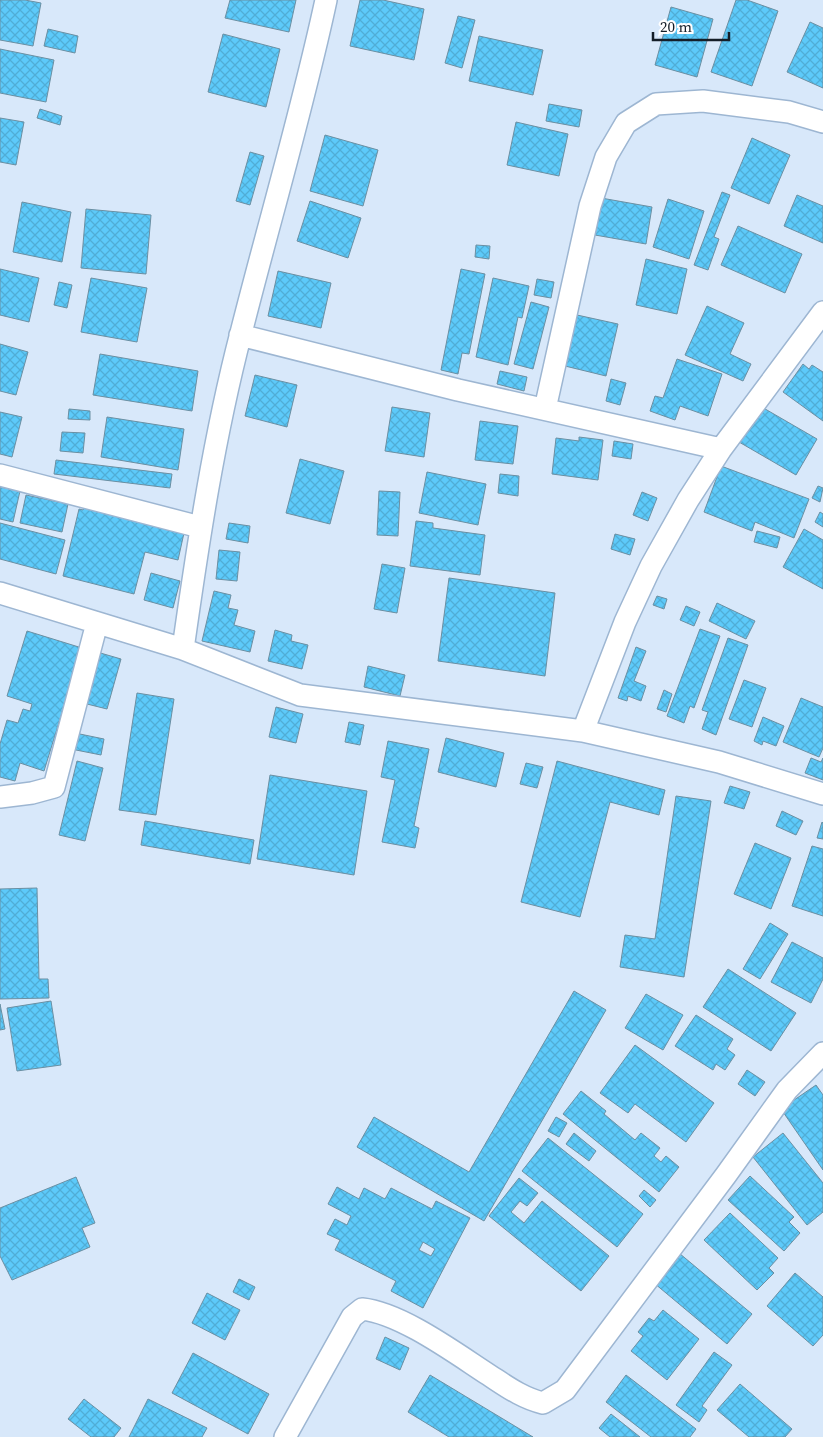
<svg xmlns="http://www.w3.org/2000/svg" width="823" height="1437" font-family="'Source Serif 4',serif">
<defs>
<pattern id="building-cross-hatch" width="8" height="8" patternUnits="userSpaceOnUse" patternTransform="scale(1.25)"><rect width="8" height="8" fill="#5dcafa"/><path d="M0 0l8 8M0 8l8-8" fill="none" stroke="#50add6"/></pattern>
</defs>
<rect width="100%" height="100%" fill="#d8e8fa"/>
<path fill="url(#building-cross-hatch)" stroke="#6b8fa2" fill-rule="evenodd" d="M0 0H25L41 3 33 46 0 40Z
M230 0H296L289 32 225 18Z
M360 0H383L424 9 414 60 350 46Z
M736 0H747L778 11 752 86 711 72Z
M671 7 713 19 697 77 655 65Z
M458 16 475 20 462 68 445 63Z
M810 22 823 28V88L787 72Z
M48 29 78 36 75 53 44 46Z
M223 34 280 49 266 107 208 92Z
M479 36 543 50 533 95 469 81Z
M0 49 54 60 46 102 0 93Z
M549 104 582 110 579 127 546 121Z
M40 109 62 116 60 125 37 118Z
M0 118 24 122 16 165 0 162Z
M516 122 568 134 559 176 507 165Z
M325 135 378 150 363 206 310 191Z
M752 138 790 155 769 204 731 188Z
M250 152 264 156 250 205 236 201Z
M722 192 730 195 714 237 719 239 708 270 694 265Z
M797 195 823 206V243L784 226Z
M601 198 652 207 646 244 595 235Z
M668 199 704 211 689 259 653 247Z
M310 201 361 218 348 258 297 241Z
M22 202 71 212 62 262 13 252Z
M86 209 151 215 146 274 81 268Z
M738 226 802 254 785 293 721 265Z
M476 245 490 246 489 259 475 257Z
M646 259 687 269 677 314 636 305Z
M0 269 39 278 29 322 0 315Z
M461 269 485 274 469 354 462 353 458 374 441 370Z
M278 271 331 283 321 328 268 316Z
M91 278 147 288 137 342 81 332Z
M493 278 529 286 522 318 518 317 508 365 476 357Z
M537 279 554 282 551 298 534 295Z
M59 282 72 285 67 308 54 305Z
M531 302 549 307 533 369 514 364Z
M707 306 744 323 730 354 751 364 743 381 685 355Z
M577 315 618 324 606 376 565 366Z
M0 344 28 352 16 395 0 391Z
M100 354 198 371 192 411 93 395Z
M677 359 722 374 708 416 680 406 675 420 650 411 655 396 663 398Z
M803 364 809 369 812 365 823 372V421L783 392Z
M500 371 527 377 524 391 497 384Z
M255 375 297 385 287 427 245 416Z
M611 379 626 383 620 405 606 401Z
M760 406 817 439 796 475 739 442Z
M392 407 430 413 424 457 385 451Z
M69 409 90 411V420L68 419Z
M0 412 22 417 12 457 0 454Z
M107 417 184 429 178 470 101 457Z
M480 421 518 426 513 464 475 460Z
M62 432 85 433 83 453 60 451Z
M579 437 603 440 598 480 552 474 556 438 579 441Z
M614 441 633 444 631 459 612 456Z
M300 459 344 471 330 524 286 513Z
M56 460 172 474 170 488 54 474Z
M721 466 809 499 794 538 755 522 752 531 704 512Z
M427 472 486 484 478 525 419 513Z
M500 474 519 476 518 496 498 493Z
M818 486 823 488 820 502 812 498Z
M0 487 20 491 13 522 0 519Z
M379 491 400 492 398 536 377 535Z
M642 492 657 498 648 521 633 515Z
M26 495 68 504 62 532 20 523Z
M84 507 184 533 178 560 145 552 134 594 63 576 79 509 83 510Z
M820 512 823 514V527L815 522Z
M416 521 433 523V528L485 535 480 575 410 566Z
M0 523 65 540 56 574 0 559Z
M229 523 250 526 248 543 226 539Z
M804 529 823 540V589L783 567Z
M757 531 780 537 777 548 754 542Z
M615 534 635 539 630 555 611 549Z
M219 550 240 552 237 581 216 579Z
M382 564 405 568 397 613 374 609Z
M151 573 180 581 173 608 144 600Z
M449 578 555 593 545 676 438 661Z
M214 591 231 595 228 608 238 610 234 625 255 631 250 652 202 641Z
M657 596 667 599 664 609 653 605Z
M717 603 755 621 746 639 709 621Z
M686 606 700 612 694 626 680 620Z
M700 629 720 636 694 708 690 706 684 723 667 716Z
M275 630 292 635 291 641 308 645 302 669 268 661Z
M27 631 82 648 44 771 20 763 15 781 0 777V744L7 720 18 723 23 709 30 711 32 704 7 696Z
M728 638 748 645 716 735 702 729 708 712 702 710Z
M636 647 646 651 634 681 646 686 641 701 628 696 627 701 618 698Z
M97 652 121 659 107 709 83 703Z
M368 666 405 675 400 696 364 687Z
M744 680 766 688 752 727 729 719Z
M664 690 672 694 666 712 657 709Z
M137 693 174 699 156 815 119 810Z
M801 698 823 707V748L819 757 783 742Z
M276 707 303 714 296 743 269 737Z
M763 717 784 726 776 746 763 741 762 745 754 741Z
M349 722 364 725 360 745 345 742Z
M75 733 104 739 101 755 71 749Z
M446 738 504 753 496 787 438 772Z
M388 741 429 749 414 826 419 828 415 848 382 842 395 780 381 777Z
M811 758 821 762 823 758V780L805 773Z
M77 761 103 768 85 841 59 835Z
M557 761 665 790 659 815 610 802 580 917 521 902Z
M526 763 543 767 537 788 520 784Z
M270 775 367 791 354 875 257 859Z
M730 786 750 792 744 809 724 803Z
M676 796 711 801 684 977 620 967 625 935 655 939Z
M782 811 803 821 796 835 776 826Z
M145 821 254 840 250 864 141 845Z
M822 822 823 823V839L817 838Z
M755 843 791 858 771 909 734 894Z
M812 846 823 849V916L792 906Z
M37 888 39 979H48L49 998 0 999V889Z
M770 923 788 934 760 979 743 969Z
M792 942 823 958V979L811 1003 771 982Z
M728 969 796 1013 771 1051 703 1007Z
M574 991 606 1010 484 1221 357 1147 374 1117 469 1172Z
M646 994 683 1015 663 1050 625 1028Z
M51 1001 61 1065 17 1071 7 1008Z
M0 1004 5 1029 0 1030Z
M696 1015 733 1039 727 1049 735 1055 725 1070 716 1064 713 1070 675 1046Z
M635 1045 714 1103 686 1142 635 1104 628 1113 600 1093Z
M747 1070 765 1082 755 1096 738 1084Z
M816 1085 823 1095V1170L781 1109Z
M581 1091 606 1111 604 1114 635 1140 641 1133 660 1148 654 1156 661 1162 666 1156 679 1167 659 1192 563 1114Z
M556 1117 567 1123 559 1137 548 1131Z
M574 1133 596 1151 589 1161 566 1144Z
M783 1133 823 1183V1212L807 1225 753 1157Z
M548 1138 643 1214 617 1247 522 1171Z
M750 1176 794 1217 789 1222 800 1233 784 1251 728 1200Z
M76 1177 95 1223 82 1228 90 1247 12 1280 0 1256V1208Z
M519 1178 538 1193 527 1206 520 1201 511 1212 524 1223 542 1201 609 1256 581 1291 489 1216Z
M337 1187 359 1199 364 1188 385 1199 391 1188 432 1209 436 1201 470 1218 423 1308 391 1291 396 1281 335 1250 340 1240 327 1234 335 1219 347 1225 351 1216 328 1204ZM423 1242 435 1249 431 1256 419 1250Z
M644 1190 656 1200 650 1207 639 1196Z
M730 1213 778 1258 769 1268 774 1273 757 1290 704 1240Z
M679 1253 752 1314 727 1344 654 1283Z
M795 1273 823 1297V1335L813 1346 767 1306Z
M239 1279 255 1287 249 1300 233 1292Z
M207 1293 240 1310 225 1340 192 1323Z
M663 1310 699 1339 667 1380 631 1351 643 1336 638 1332 649 1318 654 1321Z
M385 1337 409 1348 400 1370 376 1359Z
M714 1352 732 1365 702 1406 707 1410 699 1422 676 1405Z
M193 1353 269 1394 248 1434 172 1393Z
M430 1375 533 1437H449L408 1412Z
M626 1375 696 1429 690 1437H651L606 1402Z
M740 1384 792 1429 785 1437H749L717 1410Z
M84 1399 121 1428 114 1437H91L68 1419Z
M148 1399 207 1428 202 1437H129Z
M611 1414 640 1437H610L599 1428Z"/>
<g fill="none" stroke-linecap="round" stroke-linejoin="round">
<g stroke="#9db6d2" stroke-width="24">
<path id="street" d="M240 335 458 390 721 449
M545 409 590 206 606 157 626 123 656 104 703 101 789 112 823 122
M0 475 200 527
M0 593 183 649 300 695 583 731 719 762 823 794
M183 649C198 543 214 437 241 333 269 222 302 112 326 0
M583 731 625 622 651 566 688 500 721 449 823 312
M0 797 32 793 54 787 97 623
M285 1437 352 1317 362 1309C401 1313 455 1353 489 1375 506 1386 522 1398 543 1403L565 1390 726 1175 787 1090 823 1053"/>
</g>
<use href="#street" stroke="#fff" stroke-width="21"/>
</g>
<path d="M653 32v8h76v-8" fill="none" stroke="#141e28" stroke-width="2.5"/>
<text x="660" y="32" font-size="15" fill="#141e28" stroke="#ffffff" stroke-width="4" paint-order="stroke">20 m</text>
</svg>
